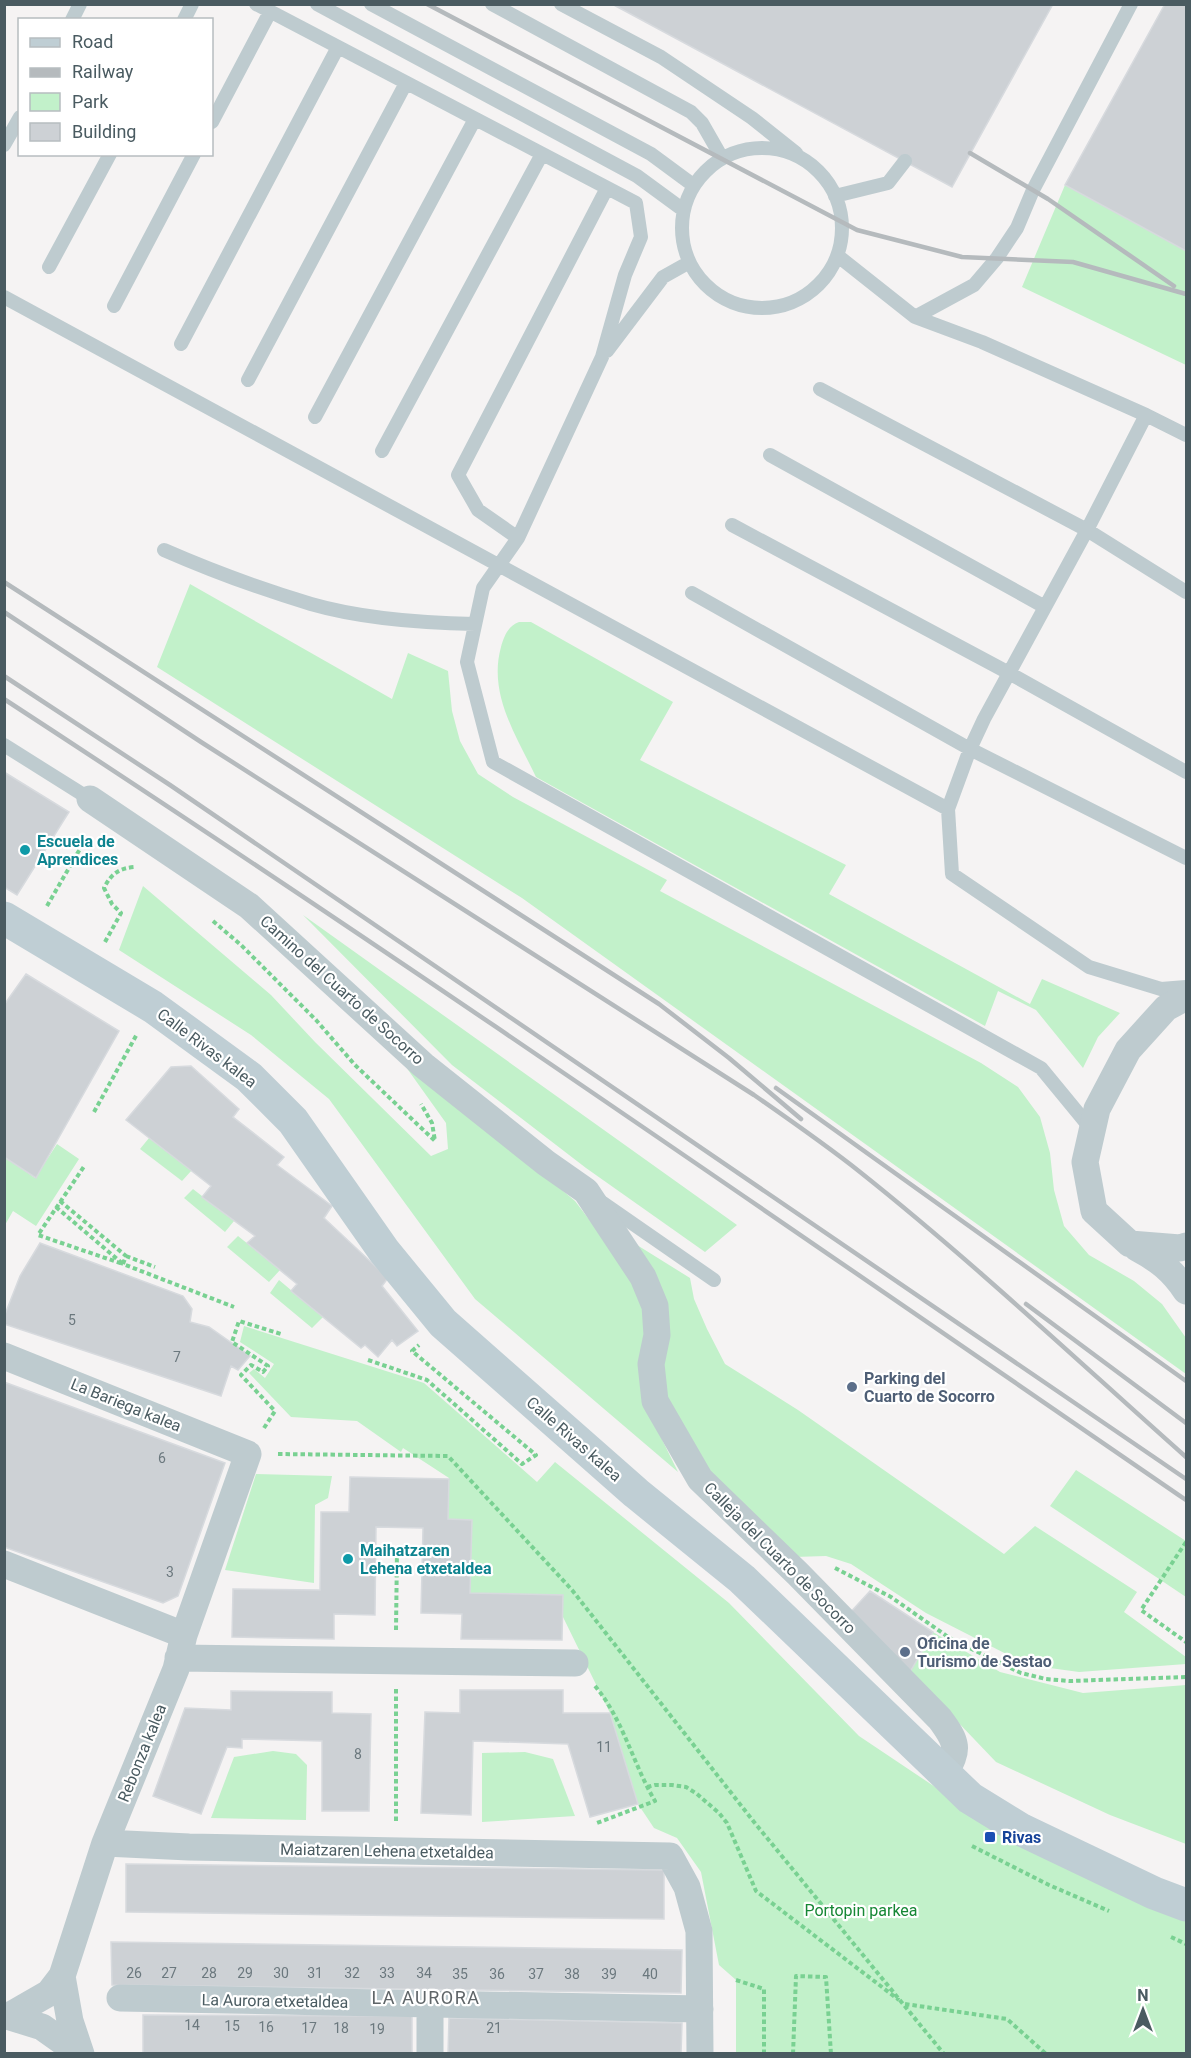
<svg xmlns="http://www.w3.org/2000/svg" width="1191" height="2058" font-family="Roboto,sans-serif">
<rect width="100%" height="100%" fill="#f5f3f3"/>
<path fill="#c2f1ca" d="M1065 185 1186 251V365L1022 287Z
M190 584 392 699 408 653 448 671 452 711 460 741 478 774 513 797 667 880 660 891 981 1063 1018 1087 1040 1117 1050 1153 1054 1190 1064 1226 1089 1255 1134 1281 1162 1304 1186 1338V1374L522 898 157 667Z
M519 622H531L673 702 640 760 846 865 829 894 1030 1004 1042 979 1120 1013 1098 1037 1083 1068 1036 1010 998 991 985 1026 536 777C516 735 488 694 501 647 504 636 508 626 519 622Z
M143 886 271 995 315 1042 431 1156 448 1149 446 1123 391 1046 575 1201 632 1276 646 1317V1407L678 1472 475 1299 329 1099 251 1035 119 950Z
M303 915 737 1225 705 1252 586 1168 452 1065Z
M149 1138 192 1170 182 1181 140 1149Z
M57 1144 79 1159 36 1226 13 1211 5 1225V1157L35 1178Z
M193 1189 234 1221 225 1232 184 1198Z
M238 1236 280 1270 269 1282 227 1247Z
M637 1245 690 1278 694 1299 707 1329 725 1364 798 1410 1004 1554 1035 1526 1137 1592 1124 1612 1186 1657V1664L1079 1672 1028 1665 926 1613 851 1564 826 1556 794 1557 710 1475 672 1409 661 1378Z
M279 1280 323 1317 312 1328 270 1293Z
M244 1326 424 1383 537 1482 555 1462 729 1603 859 1736 968 1809 1186 1916V2053H736V1980L719 1965 701 1872 677 1838 654 1828 638 1804 610 1713 563 1617V1595L470 1593 472 1520 448 1519 449 1478 403 1448 401 1452 357 1421 291 1417 249 1373 254 1369 265 1378 274 1364 240 1342Z
M1076 1470 1186 1541V1597L1050 1506Z
M256 1474 332 1476 328 1498 315 1505 314 1583 225 1570Z
M933 1632 1000 1672 1083 1693 1186 1685V1844L1110 1815 996 1762 910 1672Z
M273 1751 296 1754 307 1765 306 1820 211 1818 234 1757Z
M525 1752 553 1759 575 1816 482 1822V1753Z"/>
<path fill="#cdd1d5" stroke="#d7dade" stroke-width="1.5" d="M612 4H1053L952 187Z
M1165 4H1186V251L1065 185Z
M4 772 69 812 17 895 4 887Z
M26 974 119 1031 36 1178 4 1157V1005Z
M191 1066 239 1109 233 1117 284 1157 277 1165 332 1206 324 1218 388 1278 382 1286 418 1331 397 1346 392 1340 378 1357 365 1345 361 1348 291 1291 297 1284 247 1243 255 1236 202 1197 211 1186 126 1120 171 1067Z
M40 1243 183 1296 192 1309 190 1322 209 1327 250 1356 238 1370 231 1366 221 1396 4 1324V1317L20 1276Z
M4 1382 225 1463 178 1596 163 1603 4 1547Z
M350 1477 449 1479 448 1519 472 1520 470 1593 563 1595 562 1640 461 1639 462 1614 421 1613 423 1528 376 1527 375 1615 334 1614V1639L232 1637 233 1589 320 1590 321 1512H349Z
M870 1591 933 1632 910 1672 848 1615Z
M460 1690H563V1713H610L638 1804 590 1817 568 1744 473 1741 471 1815 421 1813 425 1712 460 1713Z
M231 1691 332 1692V1713L371 1714 369 1811H322V1741L242 1739V1748L227 1747 201 1814 153 1796 185 1708 231 1710Z
M126 1864 664 1870V1919L126 1912Z
M111 1942 682 1950 681 1993 112 1985Z
M143 2015 412 2016V2054H143Z
M449 2018 682 2023 681 2054H448Z"/>
<g fill="none" stroke-linecap="round" stroke-linejoin="round">
<path stroke="#79d192" stroke-width="4" stroke-dasharray="4.5 3" stroke-linecap="butt" d="M47 906 88 835
M213 921 241 945 316 1020 355 1065 435 1141 432 1123 421 1104
M105 942 121 913 112 904 104 888C111 874 119 868 135 867
M94 1112 137 1034
M60 1201 126 1256 123 1264 234 1307
M56 1207 123 1264 38 1235 85 1165
M126 1256 155 1267
M368 1360 427 1380 522 1464 536 1455 412 1351 419 1345
M264 1428 275 1411 241 1375 251 1365 263 1372 268 1366 232 1342 239 1321 281 1334
M278 1454 448 1456 572 1590 754 1822 944 2054
M1186 1542 1141 1610 1186 1642
M835 1568 891 1597 951 1639 1021 1673 1046 1679 1070 1681 1186 1677
M396 1630 397 1550
M595 1686C623 1719 633 1764 655 1801L597 1823
M396 1689V1822
M647 1787 655 1785H672L686 1787 697 1794 719 1813 727 1823 756 1891 899 2000
M972 1846 1049 1885 1109 1911
M1171 1937 1186 1944
M736 1980 764 1989V2054
M905 2004 1007 2019 1046 2054
M793 2054 796 1976 826 1977 831 2054"/>
<path stroke="#becbcf" stroke-width="14" d="M256 4 636 203 641 237 625 275 602 357 518 538 483 588 467 662 493 762 1041 1068 1092 1130
M317 4 637 176 682 209
M371 4 651 154 693 185
M492 4 691 112 702 123 722 158
M561 4 661 57 752 118 796 153
M72 20 80 4
M184 20 192 4
M212 122 270 12
M4 145 20 117
M682 228a80 80 0 1 1 160 0a80 80 0 1 1-160 0Z
M835 196 888 183 905 161
M838 256 915 317 982 342 1146 415 1087 530 984 719 970 749 948 809 952 874 1089 967 1161 989 1186 987
M49 267 110 154
M4 297C320 466 633 639 948 809
M114 306 194 154
M915 317 974 285 997 258 1017 228 1033 190 1131 4
M181 344 338 47
M607 351 663 277 688 263
M248 380 406 83
M820 389 1087 530 1186 592
M1146 415 1186 435
M315 417 475 119
M382 451 542 154
M770 455 1045 607
M732 525 1009 673 1186 772
M518 538 478 510 458 475 607 188
M164 550C212 571 261 589 311 604 363 619 420 623 475 624
M692 593 970 749 1186 858
M4 745 90 799
M603 1203 714 1280"/>
<path stroke="#becbcf" stroke-width="27" d="M90 799 249 906 423 1065 546 1163 586 1191 643 1277 655 1306 657 1335 651 1364 655 1401 700 1479 798 1574 940 1719C957 1742 960 1749 944 1774
M1186 997 1166 1008 1128 1050 1097 1109 1085 1162 1094 1211 1130 1244 1180 1248 1186 1246
M1137 1248C1158 1259 1173 1271 1186 1291
M4 1356 248 1454 184 1635 176 1669 105 1843 62 1976 70 2021 81 2054
M4 1564 184 1635
M178 1658 575 1663
M105 1843 189 1847 670 1856 687 1887 699 1931 700 2054
M120 1998 700 2009
M4 2015 42 2027 80 2054
M9 2016 49 1993 62 1976
M430 2054V2004"/>
<path stroke="#bfced4" stroke-width="33" d="M4 918 153 1007 249 1077 293 1121 384 1251 443 1323 636 1493 742 1579 970 1798 1022 1830 1154 1893 1186 1905"/>
<path stroke="#b5babd" stroke-width="4.5" d="M427 4 857 230 962 257 1073 262 1186 294
M970 153 1048 199 1174 286
M4 582 659 1004 729 1058 801 1119
M4 612 201 742 754 1095C790 1120 826 1145 860 1172 973 1262 1078 1361 1186 1457
M4 676 170 785 1186 1479
M4 699C403 959 794 1231 1186 1500
M776 1088 1186 1381
M1026 1304 1186 1423"/>
</g>
<g fill="#0f9aa8" stroke="#fff" stroke-width="2">
<circle cx="25" cy="850" r="6"/>
<circle cx="348" cy="1559" r="6"/>
</g>
<g fill="#5c6f8a" stroke="#fff" stroke-width="2">
<circle cx="852" cy="1387" r="6"/>
<circle cx="905" cy="1652" r="6"/>
</g>
<rect fill="#1a4fb4" stroke="#fff" stroke-width="2" x="984" y="1831" width="12" height="12" rx="3"/>
<g text-anchor="middle" dominant-baseline="central" stroke-width="4.5" stroke-linejoin="round" paint-order="stroke">
<g font-size="14" fill="#6b787e">
<text x="72" y="1320">5</text>
<text x="177" y="1357">7</text>
<text x="162" y="1458">6</text>
<text x="170" y="1572">3</text>
<text x="604" y="1747">11</text>
<text x="358" y="1754">8</text>
<text x="134" y="1973">26</text>
<text x="169" y="1973">27</text>
<text x="209" y="1973">28</text>
<text x="245" y="1973">29</text>
<text x="281" y="1973">30</text>
<text x="315" y="1973">31</text>
<text x="352" y="1973">32</text>
<text x="387" y="1973">33</text>
<text x="424" y="1973">34</text>
<text x="460" y="1974">35</text>
<text x="497" y="1974">36</text>
<text x="536" y="1974">37</text>
<text x="572" y="1974">38</text>
<text x="609" y="1974">39</text>
<text x="650" y="1974">40</text>
<text x="192" y="2025">14</text>
<text x="232" y="2026">15</text>
<text x="266" y="2027">16</text>
<text x="309" y="2028">17</text>
<text x="341" y="2028">18</text>
<text x="494" y="2028">21</text>
<text x="377" y="2029">19</text>
</g>
<g font-size="16" font-weight="bold" fill="#0d838f" stroke="#fff" text-anchor="start">
<text x="37" y="841">Escuela de<tspan x="37" dy="18">Aprendices</tspan></text>
<text x="360" y="1550">Maihatzaren<tspan x="360" dy="18">Lehena etxetaldea</tspan></text>
</g>
<g font-size="16" fill="#4a5b61" stroke="#fff">
<text transform="translate(342 990) rotate(42)">Camino del Cuarto de Socorro</text>
<text transform="translate(207 1048) rotate(37)">Calle Rivas kalea</text>
<text transform="translate(126 1405) rotate(22)">La Bariega kalea</text>
<text transform="translate(574 1439) rotate(41)">Calle Rivas kalea</text>
<text transform="translate(780 1558) rotate(45)">Calleja del Cuarto de Socorro</text>
<text transform="translate(142 1753) rotate(-68)">Rebonza kalea</text>
<text transform="translate(387 1851) rotate(1)">Maiatzaren Lehena etxetaldea</text>
<text transform="translate(275 2001) rotate(1)">La Aurora etxetaldea</text>
</g>
<g font-size="16" font-weight="bold" fill="#4e5e75" stroke="#fff" text-anchor="start">
<text x="864" y="1378">Parking del<tspan x="864" dy="18">Cuarto de Socorro</tspan></text>
<text x="917" y="1643">Oficina de<tspan x="917" dy="18">Turismo de Sestao</tspan></text>
</g>
<g font-size="16" font-weight="bold" fill="#164399" stroke="#fff" text-anchor="start">
<text x="1002" y="1837">Rivas</text>
</g>
<g font-size="16" fill="#168735" stroke="#fff">
<text x="861" y="1910">Portopin parkea</text>
</g>
<g font-size="18" letter-spacing="1.5" fill="#5f6568" stroke="#fff">
<text x="426" y="1997">LA AURORA</text>
</g>
</g>
<rect width="1191" height="2058" fill="none" stroke="#4a5b61" stroke-width="12"/>
<rect x="18" y="18" width="195" height="138" fill="#ffffff" stroke="#b7bdc0" stroke-width="1.5"/>
<rect x="30" y="38" width="30" height="9" fill="#bfced4" stroke="#b7bdc0" stroke-width="1.5"/>
<text x="72" y="48" font-size="18" fill="#4a5b61">Road</text>
<rect x="30" y="68" width="30" height="9" fill="#b5babd" stroke="#b7bdc0" stroke-width="1.5"/>
<text x="72" y="78" font-size="18" fill="#4a5b61">Railway</text>
<rect x="30" y="93" width="30" height="18" fill="#c2f1ca" stroke="#b7bdc0" stroke-width="1.5"/>
<text x="72" y="108" font-size="18" fill="#4a5b61">Park</text>
<rect x="30" y="123" width="30" height="18" fill="#cdd1d5" stroke="#b7bdc0" stroke-width="1.5"/>
<text x="72" y="138" font-size="18" fill="#4a5b61">Building</text>
<g transform="translate(1143 2010)" stroke="#ffffff" stroke-width="4.5" paint-order="stroke">
<path d="M0-4.5L10 22L0 15L-10 22Z" fill="#4a5b61"/>
<text y="-9" font-size="16" font-weight="bold" text-anchor="middle" fill="#4a5b61">N</text>
</g>
</svg>
